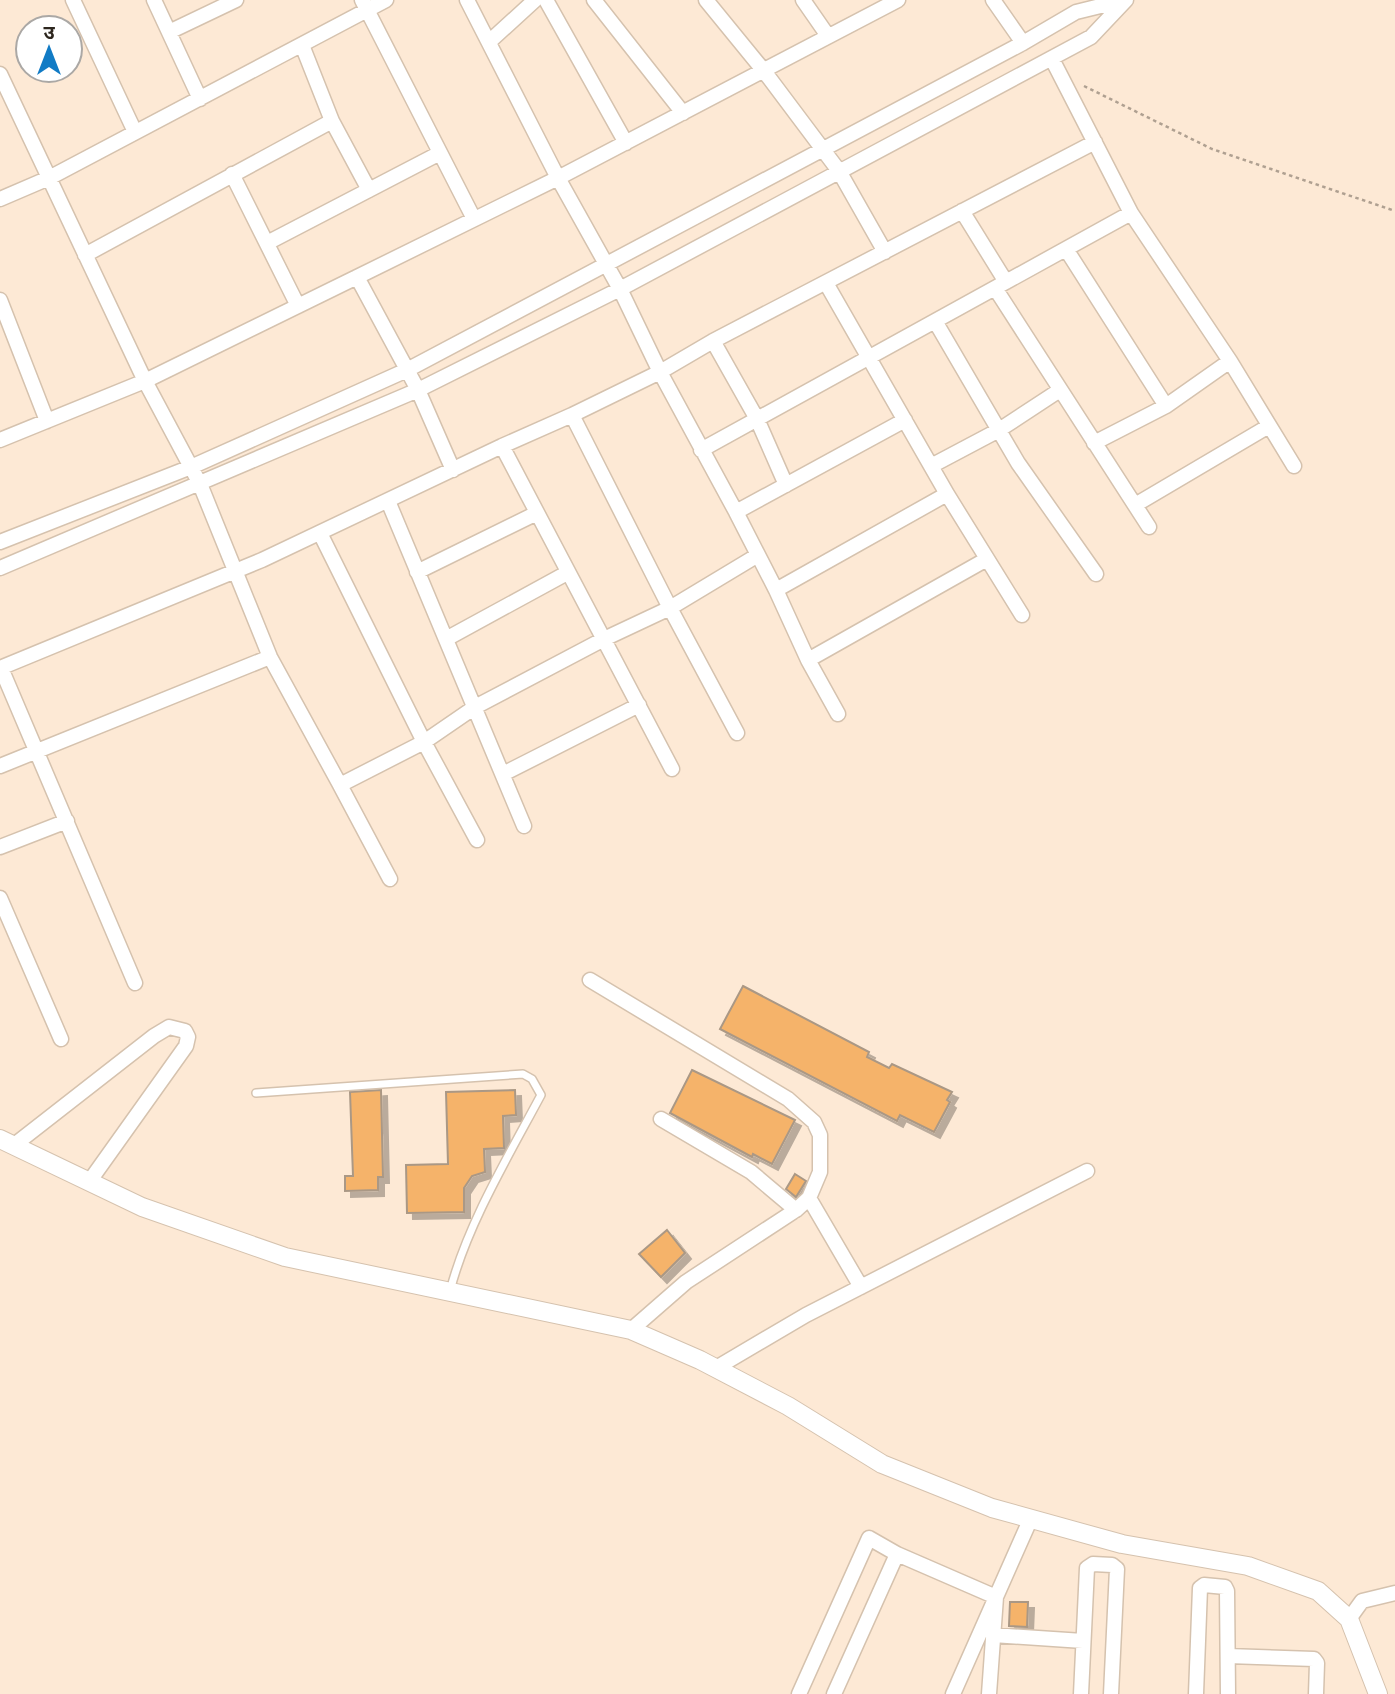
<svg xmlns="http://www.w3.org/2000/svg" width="1395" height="1694" font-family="Lato,'Noto Sans Devanagari',sans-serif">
<defs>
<filter id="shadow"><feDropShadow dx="6" dy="6" stdDeviation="0" flood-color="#0004"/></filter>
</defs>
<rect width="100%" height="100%" fill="#fde9d5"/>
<path fill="#f5b36a" stroke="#aa9885" stroke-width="2" filter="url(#shadow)" d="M743 986 869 1052 867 1057 889 1068 892 1064 952 1092 947 1100 950 1102 934 1132 900 1115 897 1121 720 1029Z
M692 1070 795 1120 772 1164 753 1154 752 1157 670 1113Z
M381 1090 383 1177H378V1190L345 1191V1176H353L350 1092Z
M515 1090 516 1115 503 1116 504 1148 484 1149 485 1172 472 1176 464 1188V1212L407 1213 406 1165 448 1164 446 1092Z
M795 1174 806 1181 796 1197 786 1189Z
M667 1230 685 1253 661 1277 639 1254Z
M1010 1602H1028L1027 1627 1009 1626Z"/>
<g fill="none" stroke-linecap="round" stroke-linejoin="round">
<g stroke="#d5c2ae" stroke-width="10">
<path id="service" d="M256 1093 523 1074 532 1079 541 1095C509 1155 467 1225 450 1291"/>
</g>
<g stroke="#d5c2ae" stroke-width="17">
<path id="minor" d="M73 0 135 132
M154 0 200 99
M362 0 474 219
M467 0 558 178 620 289 660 372 736 512 776 590 808 660 838 714
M546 0 626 143
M594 0 683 113
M706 0 764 71 839 171 885 252
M803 0 828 36
M993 0 1023 43
M169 32 236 0
M489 42 535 0
M302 45 332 121 369 190
M1052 59 1131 213 1230 361 1294 466
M0 74 145 381 200 484 270 657 340 785 424 742 475 707 604 639 670 608 758 555
M232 174 298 306
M0 199 49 178 386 0
M962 211 1006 282
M267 243 440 153
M1066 249 1166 406
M85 255 332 121
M357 277 418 390 453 470
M826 283 947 494 1022 615
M995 288 1149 527
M0 300 47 421
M935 321 1018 463 1096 574
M713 341 757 419 786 485
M572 415 670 608 737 733
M0 440 145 381 357 277 558 178 898 0
M1094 443 1166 406 1230 361
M502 446 672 769
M701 450 1131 213
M931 466 999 430 1060 390
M388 501 524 826
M1135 505 1269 426
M736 512 905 420
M320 533 424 742 477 840
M0 542 191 467 407 370 1023 43 1076 12 1125 0
M0 568 418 390 620 289 1091 37 1126 0
M417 572 537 513
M776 590 947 494
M446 639 567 573
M808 660 987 559
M0 668 262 560 502 446 572 415 660 372 713 341 1095 142
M1 668 135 983
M0 766 270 657
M503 774 639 705
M340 785 390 879
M0 847 67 821
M0 898 61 1039
M590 980 788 1099 814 1122 820 1135V1172L809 1198 796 1210 686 1282 631 1330
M661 1119 751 1172 796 1210
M13 1146 154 1036 169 1027 185 1031 188 1037 186 1046 89 1182
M809 1198 861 1287
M716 1368 806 1315 1087 1171
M1349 1619 1362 1601 1395 1593
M993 1635 1083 1641
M1228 1656 1314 1659 1317 1663 1316 1694
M799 1694 869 1538 897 1554 996 1597 989 1694
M834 1694 897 1554
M953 1694 1031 1518
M1081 1694 1087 1568 1093 1564 1112 1565 1117 1569 1111 1694
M1196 1694 1200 1588 1204 1585 1225 1587 1227 1591 1228 1694"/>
</g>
<g stroke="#d5c2ae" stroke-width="20">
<path id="tertiary" d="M0 1139 142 1207 285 1257 631 1330 700 1360 788 1406 882 1464 992 1508 1122 1544 1248 1566 1318 1591 1349 1619 1378 1694"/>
</g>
<path stroke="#afa091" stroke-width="2.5" stroke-dasharray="3.5 3.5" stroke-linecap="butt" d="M1084 86 1212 149 1395 211"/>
<use href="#service" stroke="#fff" stroke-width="7"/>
<use href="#minor" stroke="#fff" stroke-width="14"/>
<use href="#tertiary" stroke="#fff" stroke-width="18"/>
</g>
<g transform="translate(49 49)"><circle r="33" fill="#ffffff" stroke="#aba8a5" stroke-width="2"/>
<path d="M0-5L12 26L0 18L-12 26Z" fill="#117bc5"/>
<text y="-10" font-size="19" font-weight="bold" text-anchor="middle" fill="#2d261e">उ</text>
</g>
</svg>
